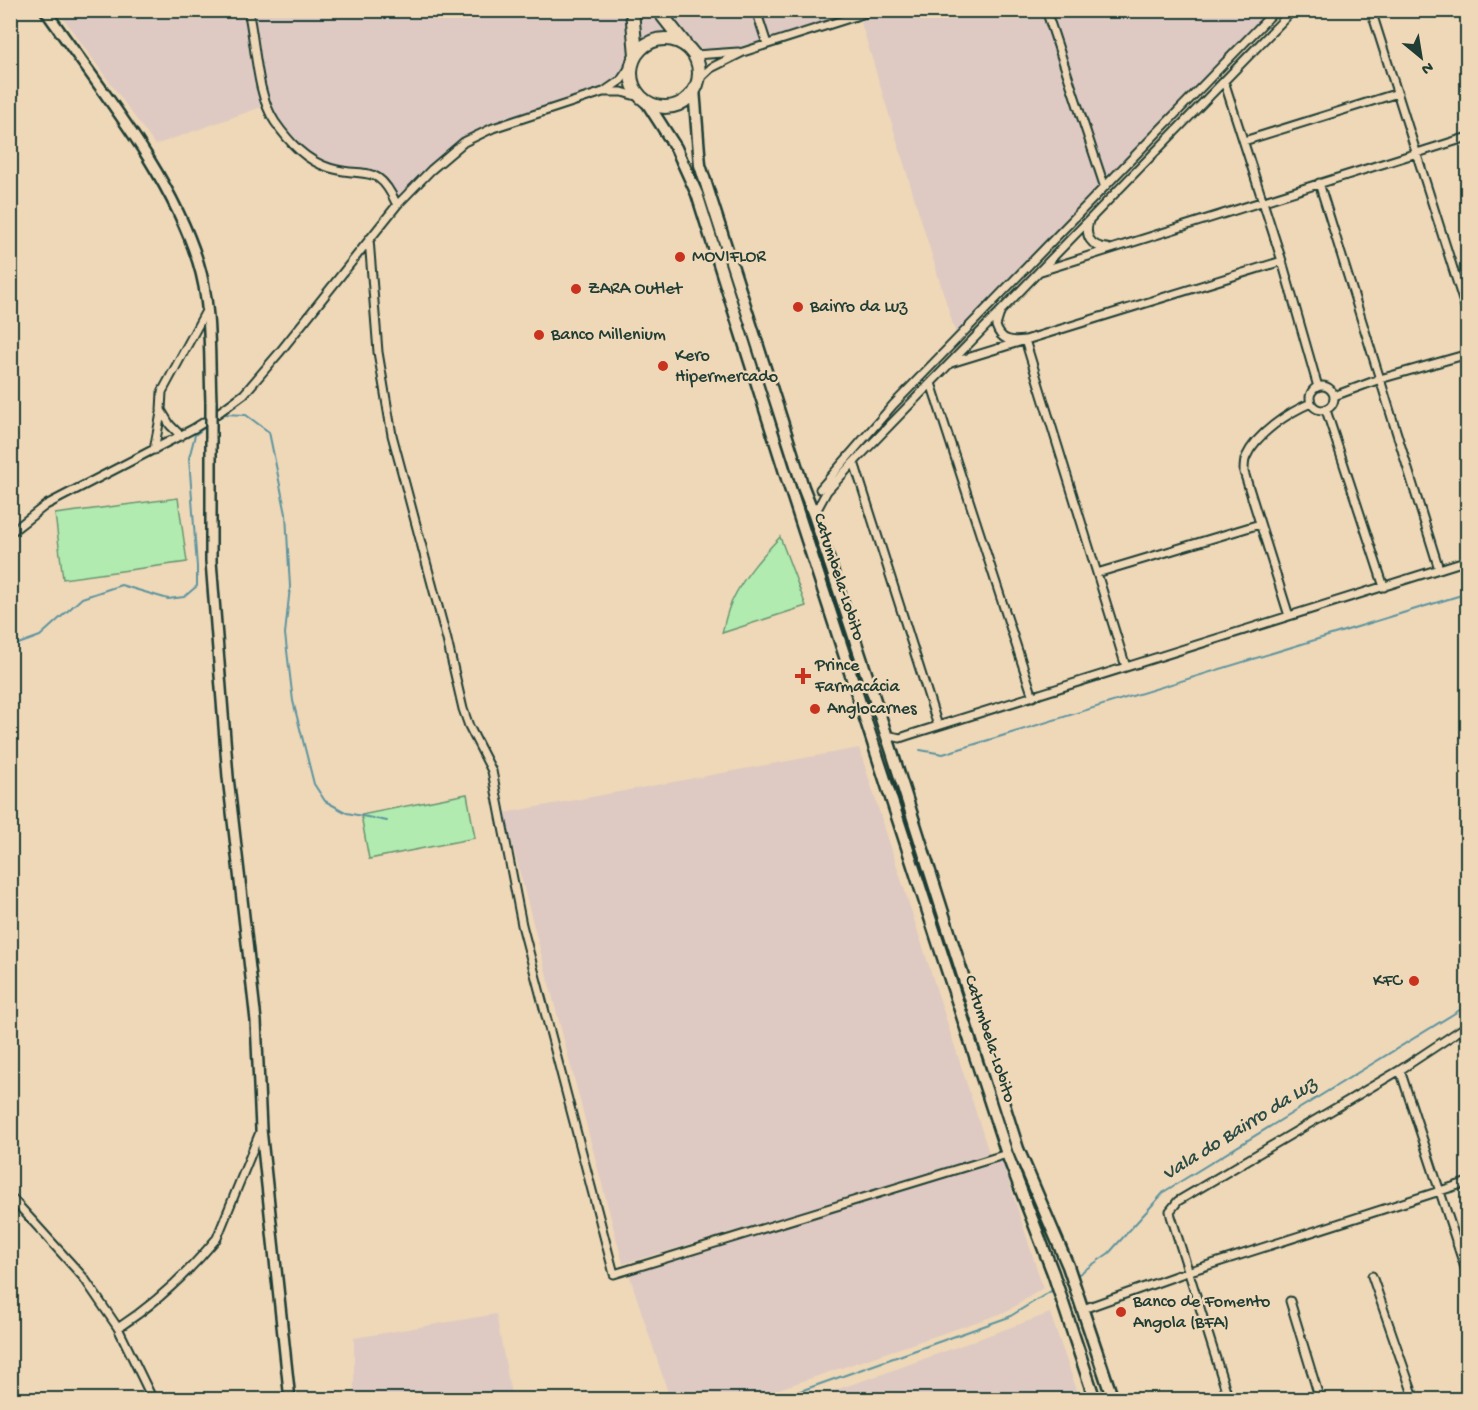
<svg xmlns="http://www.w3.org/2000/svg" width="1478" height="1410" font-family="'Gochi Hand',sans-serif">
<rect width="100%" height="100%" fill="#efd8b8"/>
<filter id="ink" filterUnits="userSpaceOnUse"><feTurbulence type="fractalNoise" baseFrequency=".0167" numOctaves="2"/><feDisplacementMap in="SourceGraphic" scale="12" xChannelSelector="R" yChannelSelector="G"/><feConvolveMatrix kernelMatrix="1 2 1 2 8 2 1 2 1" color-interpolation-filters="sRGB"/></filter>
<g filter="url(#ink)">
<path fill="#decac2" d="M58 11H1276L957 338 859 16 743 52 695 55 683 44 673 40 663 39 652 42 643 47 636 55 632 64 615 84 464 142 397 205 380 178 331 169 300 152 267 105 155 145Z
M859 748 990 1156 623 1264 504 813Z
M1002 1160 1043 1288 1006 1312 750 1399H670L629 1274Z
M1050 1313 1080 1399H807L877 1376Z
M496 1314 512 1399H354V1338Z"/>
<path fill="#b1ebb0" stroke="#689472" stroke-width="1.5" d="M178 498 187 562 63 579 55 514Z
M780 537 806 606 722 633C725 622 727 610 732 601 743 577 762 556 780 537Z
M467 794 475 838 369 859 361 815Z"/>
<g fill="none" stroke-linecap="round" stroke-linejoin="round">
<path stroke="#5d949f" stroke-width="2" d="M223 414 246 415 269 432 286 514 290 587 285 634 293 701 314 784 325 801 347 813 387 821
M10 647 40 636 82 598 121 585 168 599 184 597 197 586V567L189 458 195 435 209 424
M920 750 943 754 1468 593
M1076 1276 1109 1253 1165 1191 1468 1005
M775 1400 1009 1317 1056 1288"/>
<g stroke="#1f3d34" stroke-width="11">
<path id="street" d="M248 10C256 44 256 94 275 122 289 142 306 161 330 168 366 179 377 161 397 205
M756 10 767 44
M1046 10 1104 185
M1371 10 1468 316
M695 55 738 52
M698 80 711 68 743 52 875 10
M1224 81 1282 261 1318 387
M605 91 621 80 632 64
M1244 141 1398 93
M1319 183 1439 569
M1089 221C1084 236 1091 247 1107 248
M369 239 378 352 392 435 447 640 463 709 469 726 492 771 522 925 614 1274 1007 1154
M1041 271 1468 137
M1000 313 996 326C1001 341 1011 342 1025 340L1126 667
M951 363 1282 261
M931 383 1033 697
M1310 398a12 12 0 1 1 24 0a12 12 0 1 1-24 0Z
M1334 396 1380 379 1468 354
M1326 410 1384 587
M181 436 170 425 161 410 162 392 207 309
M154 450 161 413
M854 462 938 726
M820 489 893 405 1276 10
M814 515 827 491 854 462 1293 10
M10 533 46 505 193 429 214 416 244 394 279 353 397 205 431 170 464 142 493 128 603 92H622L643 98
M1097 573 1260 524
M1289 616 1244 472C1244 467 1244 461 1246 457 1256 434 1289 412 1311 403
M887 735 900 738 909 735 1468 560
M1400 1070 1468 1277
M10 1196 84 1278 118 1328 153 1400
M1456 1242 1468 1238
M1372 1276 1415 1400
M1290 1301 1320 1400
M1083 1309 1187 1272 1468 1182
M118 1328C155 1304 188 1273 217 1238L260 1132
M1229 1400 1171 1216 1170 1211 1178 1201 1400 1070 1468 1025"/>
</g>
<g stroke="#1f3d34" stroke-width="14">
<path id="secondary" d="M45 10C99 88 170 172 198 262 212 306 209 356 211 402
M211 439V561L228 777 256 1021 261 1129 290 1400"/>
</g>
<g stroke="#1f3d34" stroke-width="15">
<path id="primary" d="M694 89 700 165 803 487 814 515 892 752 1018 1149 1068 1266 1113 1400
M646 101 676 148 697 194 789 485 1007 1154 1053 1273 1095 1400"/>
</g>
<g stroke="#1f3d34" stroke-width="16">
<path id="highway" d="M632 10 636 55
M658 10 684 43
M631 73a34 34 0 1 1 68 0a34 34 0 1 1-68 0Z"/>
</g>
<use href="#street" stroke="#efd8b8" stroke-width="7"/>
<use href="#secondary" stroke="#efd8b8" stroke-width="9"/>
<use href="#primary" stroke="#efd8b8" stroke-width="10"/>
<use href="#highway" stroke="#efd8b8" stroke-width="12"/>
<g stroke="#1f3d34" stroke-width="14" stroke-linecap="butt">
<path id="secondary-bridge" d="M211 439V402"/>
</g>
<use href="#secondary-bridge" stroke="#efd8b8" stroke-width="9"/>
</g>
</g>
<g fill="#c8321e" stroke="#efd8b8" stroke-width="2">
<circle cx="680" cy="257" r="6"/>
<circle cx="576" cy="289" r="6"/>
<circle cx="798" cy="307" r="6"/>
<circle cx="539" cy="335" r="6"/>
<circle cx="663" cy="366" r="6"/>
<path d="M800 667h6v6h6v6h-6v6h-6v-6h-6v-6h6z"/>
<circle cx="815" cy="709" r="6"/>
<circle cx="1414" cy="981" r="6"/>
<circle cx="1121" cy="1312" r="6"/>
</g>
<g text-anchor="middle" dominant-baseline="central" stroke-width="5" stroke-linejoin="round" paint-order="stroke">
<g font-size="18" fill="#1f3d34" stroke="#efd8b8" text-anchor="start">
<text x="692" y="257">MOVIFLOR</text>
<text x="588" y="289">ZARA Outlet</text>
<text x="810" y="307">Bairro da Luz</text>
<text x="551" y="335">Banco Millenium</text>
<text x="675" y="356">Kero<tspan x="675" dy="21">Hipermercado</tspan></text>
<text x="815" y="666">Prince<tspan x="815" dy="21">Farmacácia</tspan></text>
<text x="827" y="709">Anglocarnes</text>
<text x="1402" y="981" text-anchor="end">KFC</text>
<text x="1133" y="1302">Banco de Fomento<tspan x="1133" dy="21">Angola (BFA)</tspan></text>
</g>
<g font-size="18" fill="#1f3d34" stroke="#efd8b8">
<text transform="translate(838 577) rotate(72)">Catumbela-Lobito</text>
<text transform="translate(989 1039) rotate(72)">Catumbela-Lobito</text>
</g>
<g font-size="20" font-style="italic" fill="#294c46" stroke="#efd8b8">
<text transform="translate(1240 1130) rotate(-32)">Vala do Bairro da Luz</text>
</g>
</g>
<rect width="1478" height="1410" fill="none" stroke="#efd8b8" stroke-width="36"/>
<rect x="18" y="18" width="1442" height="1374" fill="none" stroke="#1f3d34" stroke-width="2" filter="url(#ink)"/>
<g transform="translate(1421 57) rotate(150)" stroke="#efd8b8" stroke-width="4.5" paint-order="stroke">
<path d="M0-4.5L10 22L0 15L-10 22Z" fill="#1f3d34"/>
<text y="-9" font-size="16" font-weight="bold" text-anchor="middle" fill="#1f3d34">N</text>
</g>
</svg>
